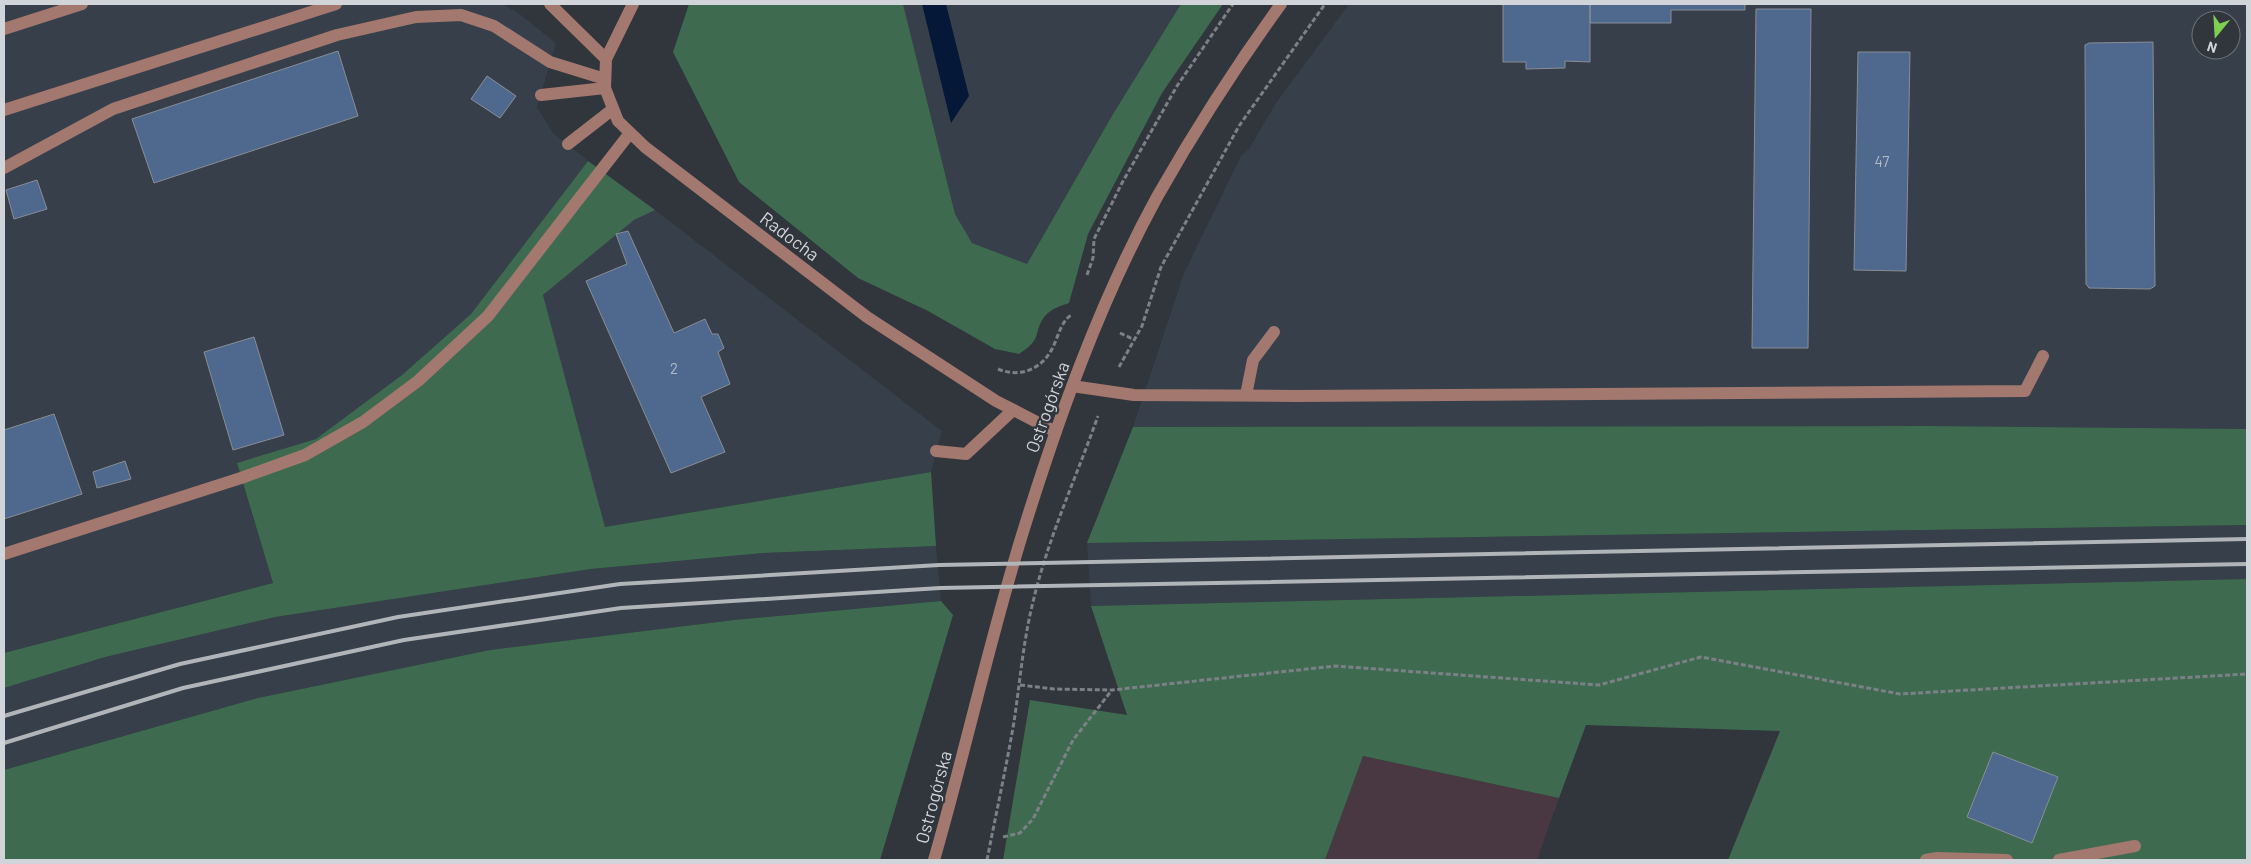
<svg xmlns="http://www.w3.org/2000/svg" width="2251" height="864" font-family="Barlow,sans-serif">
<rect width="100%" height="100%" fill="#31353c"/>
<path fill="#493741" d="M1363 756 1559 798 1537 860H1325Z"/>
<path fill="#373f4b" fill-rule="evenodd" d="M4 4H502L517 12 556 43 537 107 553 133 588 161 471 314 402 375 316 439 237 464 273 583 4 653Z
M903 4H1181L1113 114 1027 264 972 243 955 214Z
M1349 4H2247V429L1929 426 1133 427 1184 273 1241 156 1249 149 1276 103ZM2201 20H2231V50H2201Z
M655 210 942 431 931 472 605 527 543 295 634 220Z
M2247 525V579L1091 606 1087 543Z
M936 546 941 601 734 620 490 650 258 698 4 770V688L105 657 275 617 591 569 763 553Z"/>
<path fill="#3e6b50" d="M689 4H903L955 214 972 243 1027 264 1113 114 1181 4H1223L1162 93 1088 234 1069 303C1060 306 1051 309 1045 316 1032 333 1044 338 1019 354L995 349 928 311 858 278 739 182 673 52Z
M588 161 655 210 634 220 543 295 605 527 931 472 936 546 763 553 591 569 275 617 105 657 4 688V653L273 583 237 463 316 439 402 375 471 314Z
M1929 426 2247 429V525L1087 543 1133 427Z
M2247 579V860H1728L1780 731 1586 725 1559 798 1363 756 1325 860H1003L1030 700 1127 715 1091 606Z
M941 601 953 615 880 860H4V770L258 698 490 650 734 620Z"/>
<path fill="#051837" d="M922 4H946L969 96 951 123Z"/>
<path fill="#4f688d" stroke="#898e96" d="M1503 4H1590V62L1565 61V68L1526 69V62H1503Z
M1590 4H1745V10H1671V23H1590Z
M1756 9H1811L1808 348H1752Z
M2153 42 2155 286 2150 289 2089 288 2086 284 2085 45 2089 43Z
M338 51 358 116 154 183 132 119Z
M1858 52H1910L1906 271 1854 270Z
M487 76 516 96 500 118 471 99Z
M37 180 47 209 14 219 6 190Z
M628 231 674 333 705 319 712 334H718L724 348 718 352 730 384 701 397 725 452 671 473 586 281 627 264 616 234Z
M254 337 284 435 233 450 204 352Z
M54 414 82 494 4 519V430Z
M125 461 131 479 97 488 93 472Z
M1993 752 2058 777 2032 843 1967 817Z"/>
<g fill="none" stroke-linecap="round" stroke-linejoin="round">
<path stroke="#7d8086" stroke-width="3" stroke-dasharray="5 2.5" stroke-linecap="butt" d="M1087 275 1093 258 1094 239 1122 183 1177 86 1233 4
M1120 333 1135 340
M1119 367 1142 326 1161 267 1239 126 1325 4
M998 369C1019 378 1041 370 1052 349 1058 338 1060 323 1071 315
M1020 685 1054 689 1112 690 1335 666 1599 685 1701 657 1900 694 2247 674
M1003 837 1020 833 1033 819 1073 740 1112 690
M987 860C996 814 1006 768 1014 722 1020 682 1023 642 1033 602 1048 538 1076 478 1098 416"/>
<path stroke="#a3786e" stroke-width="12" d="M550 4 606 59
M633 4 606 59 605 88 618 121 645 147 867 317 996 401 1056 432
M4 29 82 4
M541 95 605 88
M4 110 336 4
M568 144 613 109
M4 168 113 109 337 35 416 17 461 15 494 26 550 62 605 79
M1072 386 1134 395 1296 396 2025 391 2043 356
M1246 395 1253 360 1274 332
M936 451 966 454 1013 410
M4 554 241 478 305 455 363 422 418 381 488 316 630 133
M934 860C965 753 989 642 1022 535 1058 419 1099 303 1157 197 1195 130 1236 66 1281 4
M1926 860 1937 858 2007 860
M2059 860 2135 846"/>
<path stroke="#b1b4b8" stroke-width="4" d="M4 716 180 664 398 617 620 584 939 565 2247 539
M4 743 183 688 404 640 621 608 940 588 2247 564"/>
</g>
<g text-anchor="middle" dominant-baseline="central" stroke-width="4.5" stroke-linejoin="round" paint-order="stroke">
<g font-size="15" fill="#b0b9c5">
<text x="1882" y="161">47</text>
<text x="674" y="368">2</text>
</g>
<g font-size="18" fill="#d1d4d8" stroke="#31353c">
<text transform="translate(790 236) rotate(37)">Radocha</text>
<text transform="translate(1047 407) rotate(-70)">Ostrogórska</text>
<text transform="translate(933 797) rotate(-75)">Ostrogórska</text>
</g>
</g>
<rect width="2251" height="864" fill="none" stroke="#d1d4d8" stroke-width="10"/>
<g transform="translate(2216 35) rotate(198)"><circle r="24" fill="#31353c" stroke="#71757a"/>
<path d="M0-4L9 19L0 12L-9 19Z" fill="#7ed053"/>
<text y="-8" font-size="14" font-weight="bold" text-anchor="middle" fill="#d1d4d8">N</text>
</g>
</svg>
